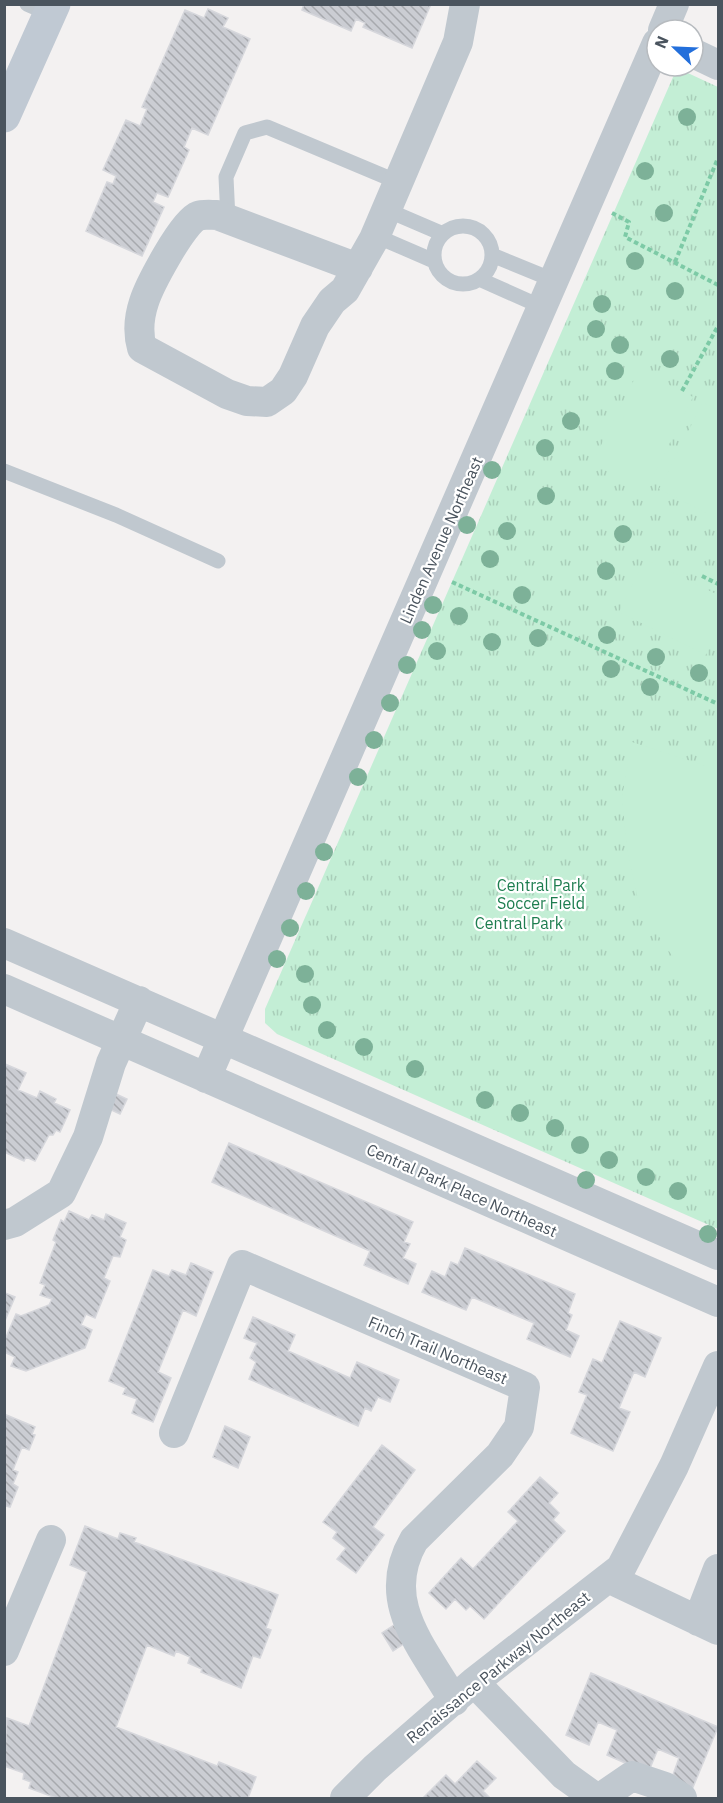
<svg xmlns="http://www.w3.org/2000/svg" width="723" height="1803" font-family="'IBM Plex Sans',sans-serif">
<defs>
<pattern id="grass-tufts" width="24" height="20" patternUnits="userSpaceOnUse" patternTransform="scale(1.5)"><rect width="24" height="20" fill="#c3eed5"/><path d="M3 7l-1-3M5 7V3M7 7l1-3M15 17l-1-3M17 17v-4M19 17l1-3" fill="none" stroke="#a9ceb9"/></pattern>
<pattern id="building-back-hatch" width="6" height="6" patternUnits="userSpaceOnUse" patternTransform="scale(1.5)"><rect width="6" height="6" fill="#cbcdd3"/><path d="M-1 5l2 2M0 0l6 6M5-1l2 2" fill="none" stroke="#a7a9ae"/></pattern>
</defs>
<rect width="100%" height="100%" fill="#f3f1f1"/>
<path fill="url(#grass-tufts)" d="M677 68 718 87V1229L277 1034 265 1023V1009Z"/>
<path fill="#c3eed5" d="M639 370 693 397 649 484 595 457Z
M703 402 718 410V506L714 517 659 489Z
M645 559 718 595V630L706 655 619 612Z
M632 742 718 770V1010L700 996 640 909 627 849 622 797Z"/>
<path fill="url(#building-back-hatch)" stroke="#d6d7dc" stroke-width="1.5" d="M304 4H431L412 48 363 27 365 23 356 19 351 31 302 10Z
M208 9 228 18 223 27 250 39 208 135 192 128 184 147 189 150 168 197 157 193 153 202 164 207 142 256 86 231 107 182 113 184 116 176 103 170 126 120 140 126 147 109 142 107 185 10 204 18Z
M5 1064 26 1073 18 1090 37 1098 40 1091 56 1099 54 1103 70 1110 60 1132 56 1130 53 1135H49L35 1161 26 1157 24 1161 4 1152Z
M116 1094 127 1099 120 1114 109 1109Z
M229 1143 413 1222 404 1242 410 1244 403 1258 416 1264 408 1284 364 1265 370 1251 212 1182Z
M69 1211 89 1220 92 1215 104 1220 106 1214 126 1223 120 1237 126 1240 120 1257 113 1256 104 1278 110 1281 95 1318 86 1314 81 1325 92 1330 85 1348 26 1371 11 1366 15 1357 4 1352V1342L16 1314 21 1316 49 1305 52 1299 40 1295 45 1285 40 1283 56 1242 53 1240 61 1220 64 1222Z
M465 1248 575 1294 568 1313 572 1315 566 1330 579 1336 570 1357 527 1339 534 1323 472 1297 466 1310 422 1292 432 1271 445 1277 451 1262 458 1265Z
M191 1263 213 1272 196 1316 183 1310 158 1372 171 1378 153 1422 132 1413 137 1399 123 1394 126 1388 109 1381 153 1270 169 1276 172 1270 186 1275Z
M4 1288 5 1293 15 1297 4 1323Z
M253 1317 295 1335 288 1351 350 1378 357 1362 399 1380 390 1402 378 1397 371 1411 365 1408 358 1426 249 1379 256 1362 250 1358 257 1343 244 1338Z
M620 1321 661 1338 645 1377 634 1372 619 1408 630 1412 613 1451 571 1433 587 1395 579 1392 593 1359 602 1363Z
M4 1414 35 1427 32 1434 35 1435 29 1450 22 1447 13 1470 18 1472 13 1484 18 1487 10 1507 6 1506 4 1509Z
M225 1426 250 1437 238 1468 213 1457Z
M382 1445 415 1470 373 1527 384 1535 356 1573 337 1559 346 1548 333 1538 337 1532 323 1522Z
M540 1477 558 1493 549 1503 559 1513 553 1520 565 1531 484 1619 470 1606 466 1610 455 1599 446 1609 429 1593 461 1558 473 1569 518 1521 508 1512Z
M85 1526 118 1539 120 1533 136 1538 134 1542 278 1595 266 1628 271 1630 260 1658 253 1656 241 1688 201 1672 202 1669 188 1663 190 1657 176 1651 174 1656 147 1645 116 1727 217 1766 219 1762 256 1777 248 1798H56L29 1788 31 1782 23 1779 24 1773 4 1766 7 1718 29 1726 87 1572 70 1565Z
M394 1625 405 1643 393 1651 382 1633Z
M591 1673 718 1727 691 1792 670 1783 679 1758 658 1749 648 1773 607 1755 617 1730 598 1722 589 1745 566 1735Z
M477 1761 496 1778 483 1791 490 1798H423L446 1775 455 1784Z"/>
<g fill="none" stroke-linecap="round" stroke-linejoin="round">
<path stroke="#7dcaa6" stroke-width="4" stroke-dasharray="4.5 3" stroke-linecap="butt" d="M612 213 629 222 625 237 718 285
M675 262 718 158
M682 391 718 326
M702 576 718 584
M452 582 718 704"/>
<path stroke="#c0c8cf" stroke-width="15" d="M27 4 50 14
M387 210 443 234
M228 219 226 177 245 133 267 127 398 182
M434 255a29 29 0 1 1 58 0a29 29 0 1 1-58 0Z
M376 236 434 261
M492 255 553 280
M479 279 542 307
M4 471 116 515 218 561"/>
<path stroke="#c0c8cf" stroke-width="30" d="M663 30 674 4
M693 53 718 65
M358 268 217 215C211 215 203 214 198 216 183 221 149 286 144 302 139 317 138 334 142 348L227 394 247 401 267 402 283 391 293 376 315 326 332 301 345 290 374 239 458 42 465 4
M4 943 718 1255
M4 989 718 1302
M206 1078 657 43
M4 1225 15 1222 61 1193 88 1137 111 1063 139 1001
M174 1433 242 1265 525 1387 519 1427 500 1455 414 1540C378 1602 424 1648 454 1701
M608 1578 718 1630
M698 1621 718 1569
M4 1651 51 1540
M474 1682 564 1775 596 1798
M345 1798 375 1768 474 1682 621 1568 674 1466 718 1366
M600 1798 632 1776 665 1787 682 1798"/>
<path stroke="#c0c9d3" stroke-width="33" d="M4 116 54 4"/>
</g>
<g fill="#7db198">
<circle cx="687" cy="117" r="9"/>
<circle cx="645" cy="171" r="9"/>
<circle cx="664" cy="213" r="9"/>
<circle cx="635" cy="261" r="9"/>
<circle cx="675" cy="291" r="9"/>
<circle cx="602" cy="304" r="9"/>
<circle cx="596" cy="329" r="9"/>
<circle cx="620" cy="345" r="9"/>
<circle cx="670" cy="359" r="9"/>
<circle cx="615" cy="371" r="9"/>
<circle cx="571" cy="421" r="9"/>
<circle cx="545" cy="448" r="9"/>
<circle cx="492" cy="470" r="9"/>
<circle cx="546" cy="496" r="9"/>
<circle cx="467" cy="525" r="9"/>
<circle cx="507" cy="531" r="9"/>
<circle cx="623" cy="534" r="9"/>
<circle cx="490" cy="559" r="9"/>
<circle cx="606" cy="571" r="9"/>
<circle cx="522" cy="595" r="9"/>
<circle cx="433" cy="605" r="9"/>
<circle cx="459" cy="616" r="9"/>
<circle cx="422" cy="630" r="9"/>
<circle cx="607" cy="635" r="9"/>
<circle cx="538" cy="638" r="9"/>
<circle cx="492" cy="642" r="9"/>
<circle cx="437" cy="651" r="9"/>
<circle cx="656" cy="657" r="9"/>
<circle cx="407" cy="665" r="9"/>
<circle cx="611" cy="669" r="9"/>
<circle cx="699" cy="673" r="9"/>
<circle cx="650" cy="687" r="9"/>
<circle cx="390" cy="703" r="9"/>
<circle cx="374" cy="740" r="9"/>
<circle cx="358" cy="777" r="9"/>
<circle cx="324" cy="852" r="9"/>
<circle cx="306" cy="891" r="9"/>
<circle cx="290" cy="928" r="9"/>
<circle cx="277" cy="959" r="9"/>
<circle cx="305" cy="974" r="9"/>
<circle cx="312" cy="1005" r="9"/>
<circle cx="327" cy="1030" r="9"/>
<circle cx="364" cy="1047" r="9"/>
<circle cx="415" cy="1069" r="9"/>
<circle cx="485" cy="1100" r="9"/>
<circle cx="520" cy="1113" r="9"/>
<circle cx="555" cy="1128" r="9"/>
<circle cx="580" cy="1145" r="9"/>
<circle cx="609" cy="1160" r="9"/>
<circle cx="646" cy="1177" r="9"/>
<circle cx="586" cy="1180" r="9"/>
<circle cx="678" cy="1191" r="9"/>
<circle cx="708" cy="1234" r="9"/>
</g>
<g text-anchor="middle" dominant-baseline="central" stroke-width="4.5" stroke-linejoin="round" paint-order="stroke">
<g font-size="16" fill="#4a545e" stroke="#fff">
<text transform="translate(441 540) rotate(-66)">Linden Avenue Northeast</text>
<text transform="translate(462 1190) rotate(24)">Central Park Place Northeast</text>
<text transform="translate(438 1350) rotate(23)">Finch Trail Northeast</text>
<text transform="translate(498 1667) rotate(-39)">Renaissance Parkway Northeast</text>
</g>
<g font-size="16" fill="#1d7d4f" stroke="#fff">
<text x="541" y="885">Central Park<tspan x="541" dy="18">Soccer Field</tspan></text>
<text x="519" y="923">Central Park</text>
</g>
</g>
<rect width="723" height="1803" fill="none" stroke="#4a545e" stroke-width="12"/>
<g transform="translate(675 48) rotate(293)"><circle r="28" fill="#ffffff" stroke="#b7bbbf" stroke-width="1.5"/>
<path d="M0-4.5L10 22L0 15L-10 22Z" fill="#236fdb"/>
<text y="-9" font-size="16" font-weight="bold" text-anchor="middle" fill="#4a545e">N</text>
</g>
</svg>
